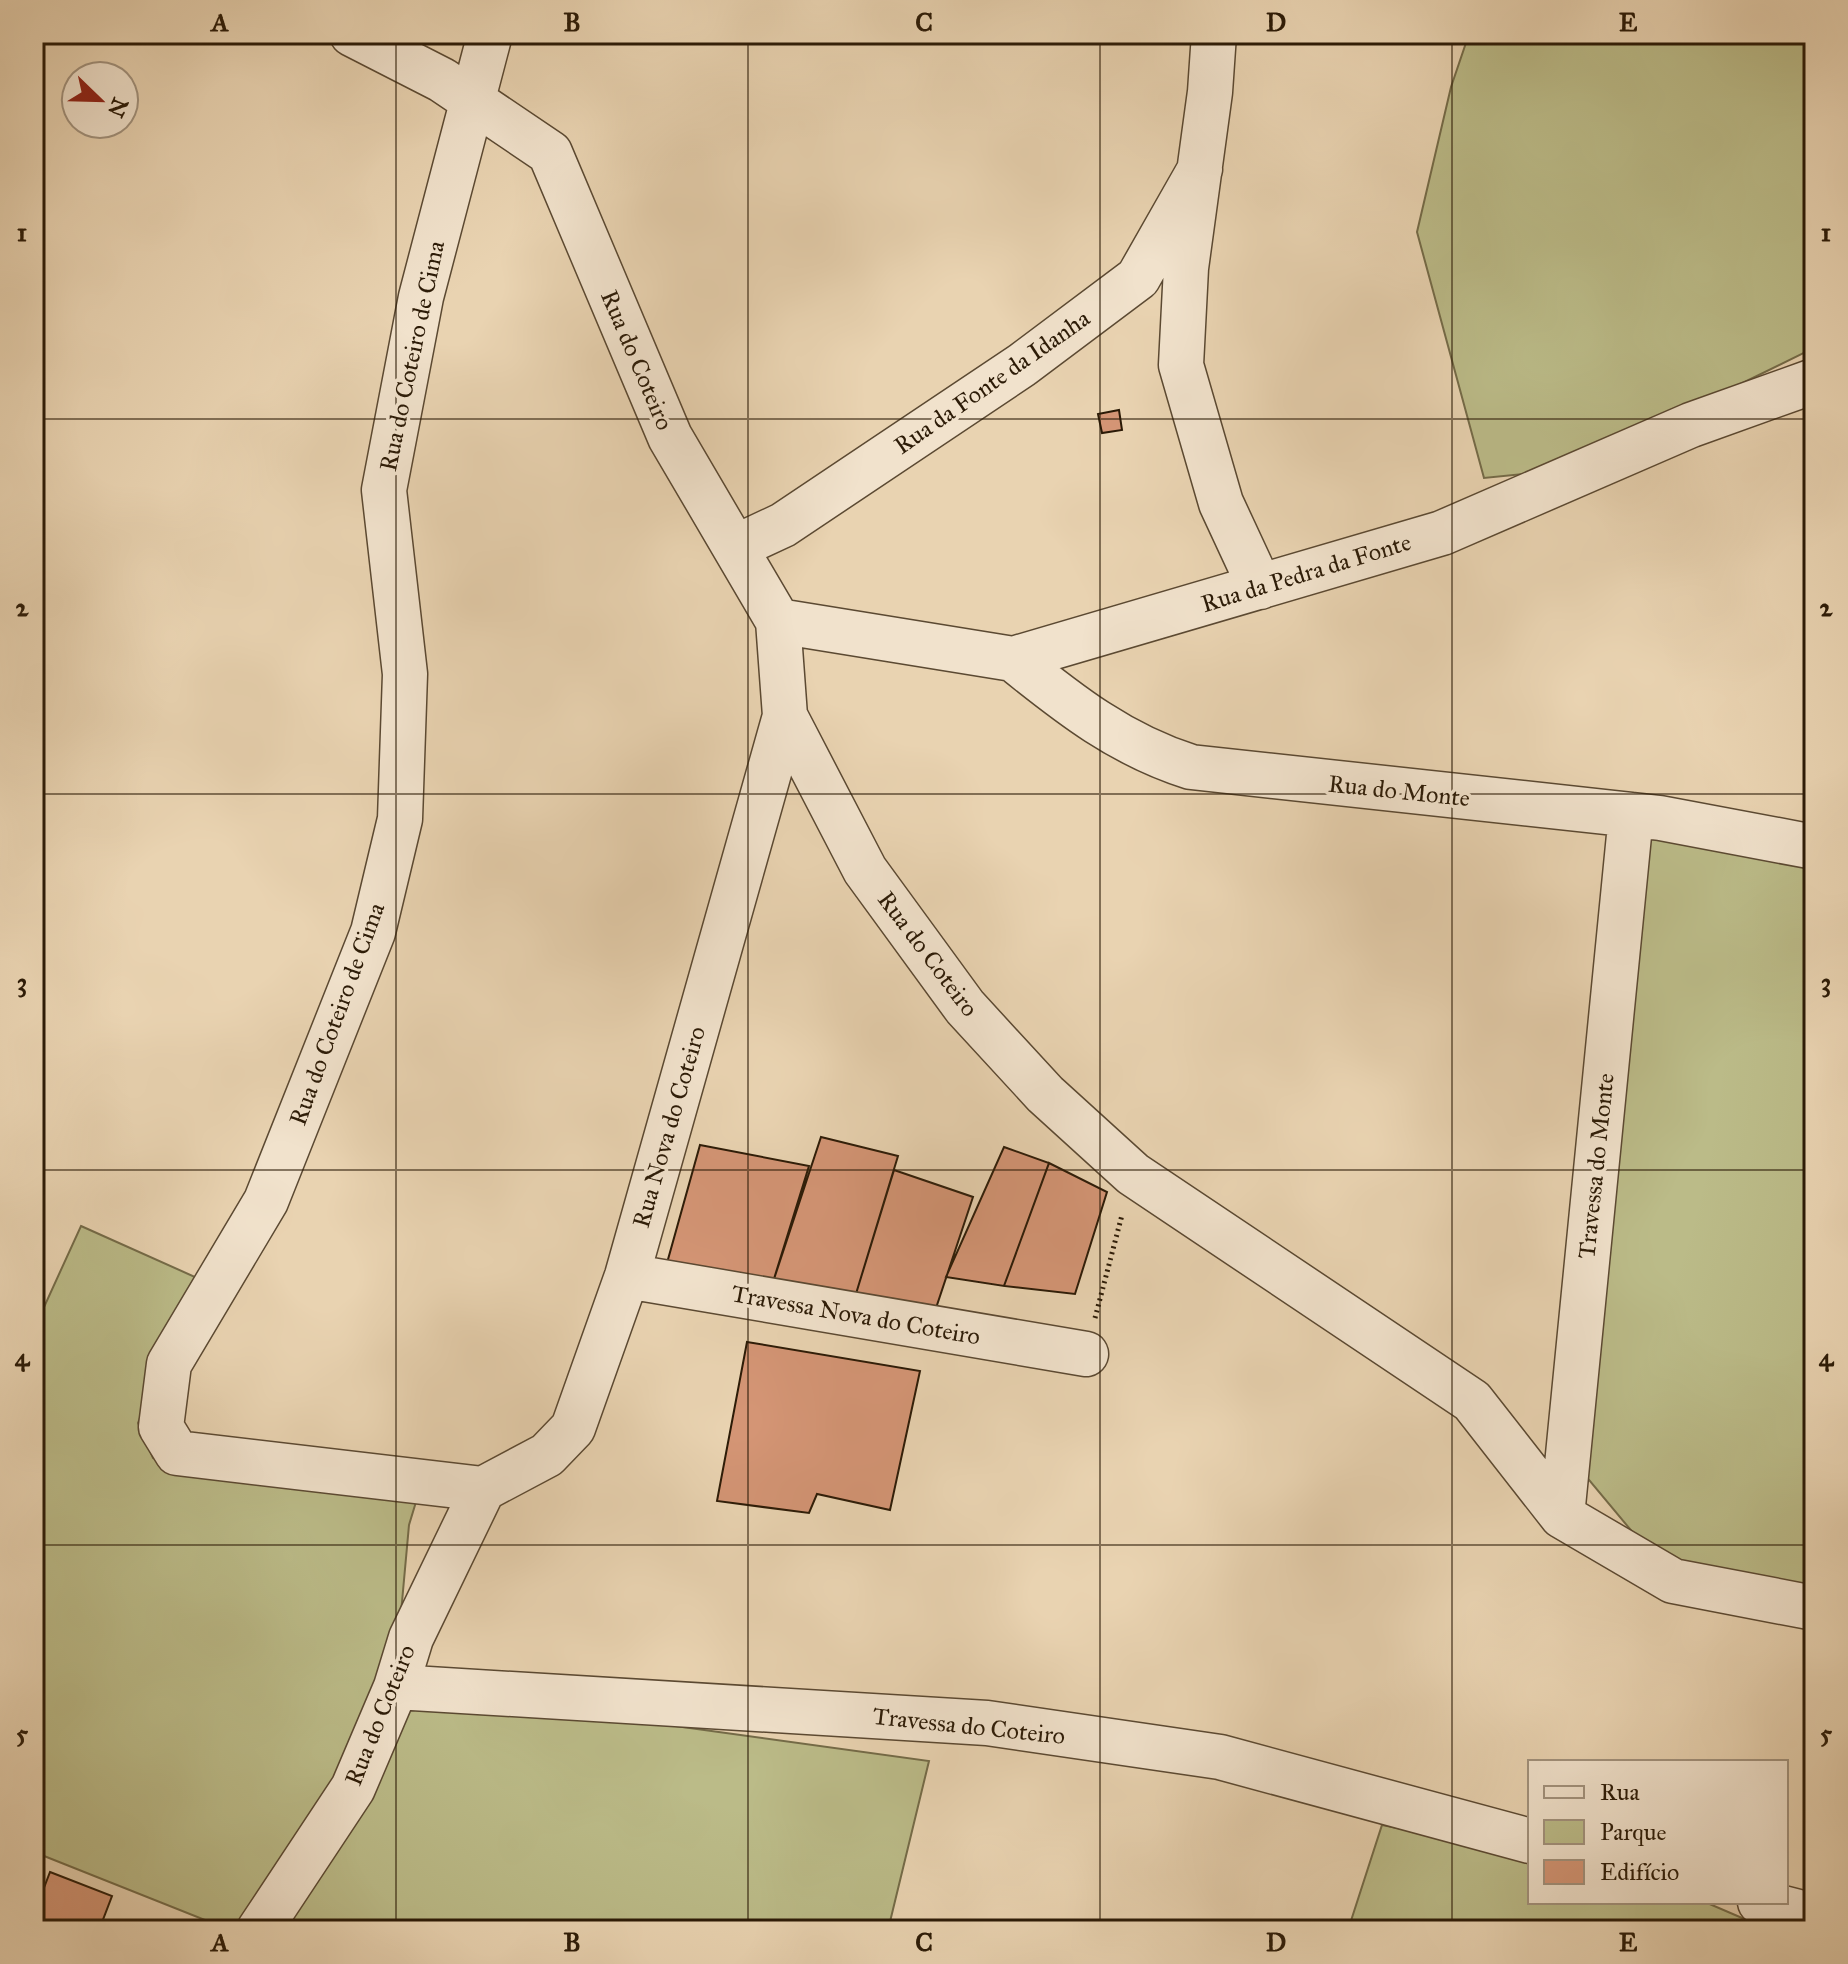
<svg xmlns="http://www.w3.org/2000/svg" width="1848" height="1964" font-family="'IM FELL Great Primer',serif">
<rect width="100%" height="100%" fill="#e9d3b1"/>
<filter id="stains"><feTurbulence type="fractalNoise" baseFrequency=".0025" numOctaves="4"/><feColorMatrix values="0 0 0 0 .2 0 0 0 0 .09 0 0 0 0 .02 0 0 0 .5 -.17"/></filter>
<radialGradient id="worn" r=".72"><stop offset=".6" stop-color="#630" stop-opacity="0"/><stop offset="1" stop-color="#630" stop-opacity=".3"/></radialGradient>
<path fill="#bb8" stroke="#746b48" stroke-width="2" d="M1469 34H1814V348L1722 393 1534 473 1484 478 1417 232 1451 87Z
M1655 837 1814 863V1597L1660 1565 1584 1474 1617 847Z
M81 1226 195 1277 138 1423 153 1458 204 1476 419 1492 409 1525 398 1646 444 1706 668 1725 929 1761 888 1930H230L34 1852V1329Z
M1382 1825 1530 1854V1902H1705L1770 1930H1348Z"/>
<path fill="#d49575" stroke="#2c1b07" stroke-width="2" d="M1119 410 1122 430 1102 433 1098 414Z
M821 1137 898 1156 855 1297 773 1282Z
M700 1145 809 1166 773 1282 667 1263Z
M1004 1147 1049 1163 1004 1286 946 1277Z
M1049 1163 1107 1192 1075 1294 1004 1286Z
M894 1170 973 1197 935 1311 855 1297Z
M747 1342 920 1371 890 1510 817 1494 809 1513 717 1501Z
M50 1872 112 1896 99 1930H34V1914Z"/>
<g fill="none" stroke-linecap="round" stroke-linejoin="round">
<g stroke="#5b4932" stroke-width="47">
<path id="minor" d="M352 34 442 80 550 153 670 437 778 621 785 716 865 870 965 1007 1045 1094 1133 1174 1472 1401 1562 1516 1673 1581 1814 1608
M1214 34 1210 92 1186 268 1181 365 1221 503 1260 587
M736 547 783 525 1022 365 1138 278 1200 169
M778 621 1013 659 1442 533 1691 425 1814 381
M1013 659C1070 705 1121 745 1191 767L1660 818 1814 847
M627 1276 1086 1354
M483 1489 177 1453 161 1427 169 1364 266 1201 373 932 400 819 405 674 384 490 421 297 490 34
M483 1489 547 1455 573 1428 627 1276 785 716
M1562 1516 1631 815
M396 1687 987 1723 1220 1757 1530 1841
M1760 1902 1814 1916
M259 1930 353 1788 396 1687 411 1638 483 1489"/>
</g>
<path stroke="#2c1b07" stroke-width="5" stroke-dasharray="2 4" stroke-linecap="butt" d="M1095 1318 1122 1215"/>
<use href="#minor" stroke="#f1e2cc" stroke-width="44"/>
</g>
<path fill="none" stroke="#2c1b07" stroke-width="2" stroke-opacity="0.55" d="M396 34V1930M748 34V1930M1100 34V1930M1452 34V1930M34 419H1814M34 794H1814M34 1170H1814M34 1545H1814"/>
<g text-anchor="middle" dominant-baseline="central" stroke-width="7" stroke-linejoin="round" paint-order="stroke">
<g font-size="24" fill="#2c1b07" stroke="#f1e2cc">
<text transform="translate(412 356) rotate(-78)">Rua do Coteiro de Cima</text>
<text transform="translate(637 360) rotate(67)">Rua do Coteiro</text>
<text transform="translate(992 382) rotate(-35)">Rua da Fonte da Idanha</text>
<text transform="translate(1306 573) rotate(-17)">Rua da Pedra da Fonte</text>
<text transform="translate(1399 791) rotate(6)">Rua do Monte</text>
<text transform="translate(928 954) rotate(53)">Rua do Coteiro</text>
<text transform="translate(337 1014) rotate(-70)">Rua do Coteiro de Cima</text>
<text transform="translate(669 1127) rotate(-74)">Rua Nova do Coteiro</text>
<text transform="translate(1596 1166) rotate(-84)">Travessa do Monte</text>
<text transform="translate(856 1315) rotate(10)">Travessa Nova do Coteiro</text>
<text transform="translate(380 1715) rotate(-68)">Rua do Coteiro</text>
<text transform="translate(969 1726) rotate(6)">Travessa do Coteiro</text>
</g>
</g>
<rect width="1848" height="1964" fill="none" stroke="#e9d3b1" stroke-width="88"/>
<rect x="1528" y="1760" width="260" height="144" fill="#f1e2cc" stroke="#a2927d" stroke-width="2"/>
<rect x="1544" y="1786" width="40" height="12" fill="#f1e2cc" stroke="#a2927d" stroke-width="2"/>
<text x="1600" y="1800" font-size="24" fill="#2c1b07">Rua</text>
<rect x="1544" y="1820" width="40" height="24" fill="#bbbb88" stroke="#a2927d" stroke-width="2"/>
<text x="1600" y="1840" font-size="24" fill="#2c1b07">Parque</text>
<rect x="1544" y="1860" width="40" height="24" fill="#d49575" stroke="#a2927d" stroke-width="2"/>
<text x="1600" y="1880" font-size="24" fill="#2c1b07">Edifício</text>
<g transform="translate(100 100) rotate(113)"><circle r="38" fill="#f1e2cc" stroke="#a2927d" stroke-width="2"/>
<path d="M0-6L14 30L0 20L-14 30Z" fill="#8f2418"/>
<text y="-12" font-size="22" font-weight="bold" text-anchor="middle" fill="#2c1b07">N</text>
</g>
<rect x="44" y="44" width="1760" height="1876" fill="none" stroke="#2c1b07" stroke-width="3"/>
<g font-size="26" text-anchor="middle" font-weight="bold" fill="#2c1b07">
<text x="220" y="31">A</text>
<text x="572" y="31">B</text>
<text x="924" y="31">C</text>
<text x="1276" y="31">D</text>
<text x="1628" y="31">E</text>
<text x="22" y="241">1</text>
<text x="1826" y="241">1</text>
<text x="22" y="616">2</text>
<text x="1826" y="616">2</text>
<text x="22" y="991">3</text>
<text x="1826" y="991">3</text>
<text x="22" y="1366">4</text>
<text x="1826" y="1366">4</text>
<text x="22" y="1742">5</text>
<text x="1826" y="1742">5</text>
<text x="220" y="1951">A</text>
<text x="572" y="1951">B</text>
<text x="924" y="1951">C</text>
<text x="1276" y="1951">D</text>
<text x="1628" y="1951">E</text>
</g>
<rect width="100%" height="100%" filter="url(#stains)"/>
<rect width="100%" height="100%" fill="url(#worn)"/>
</svg>
